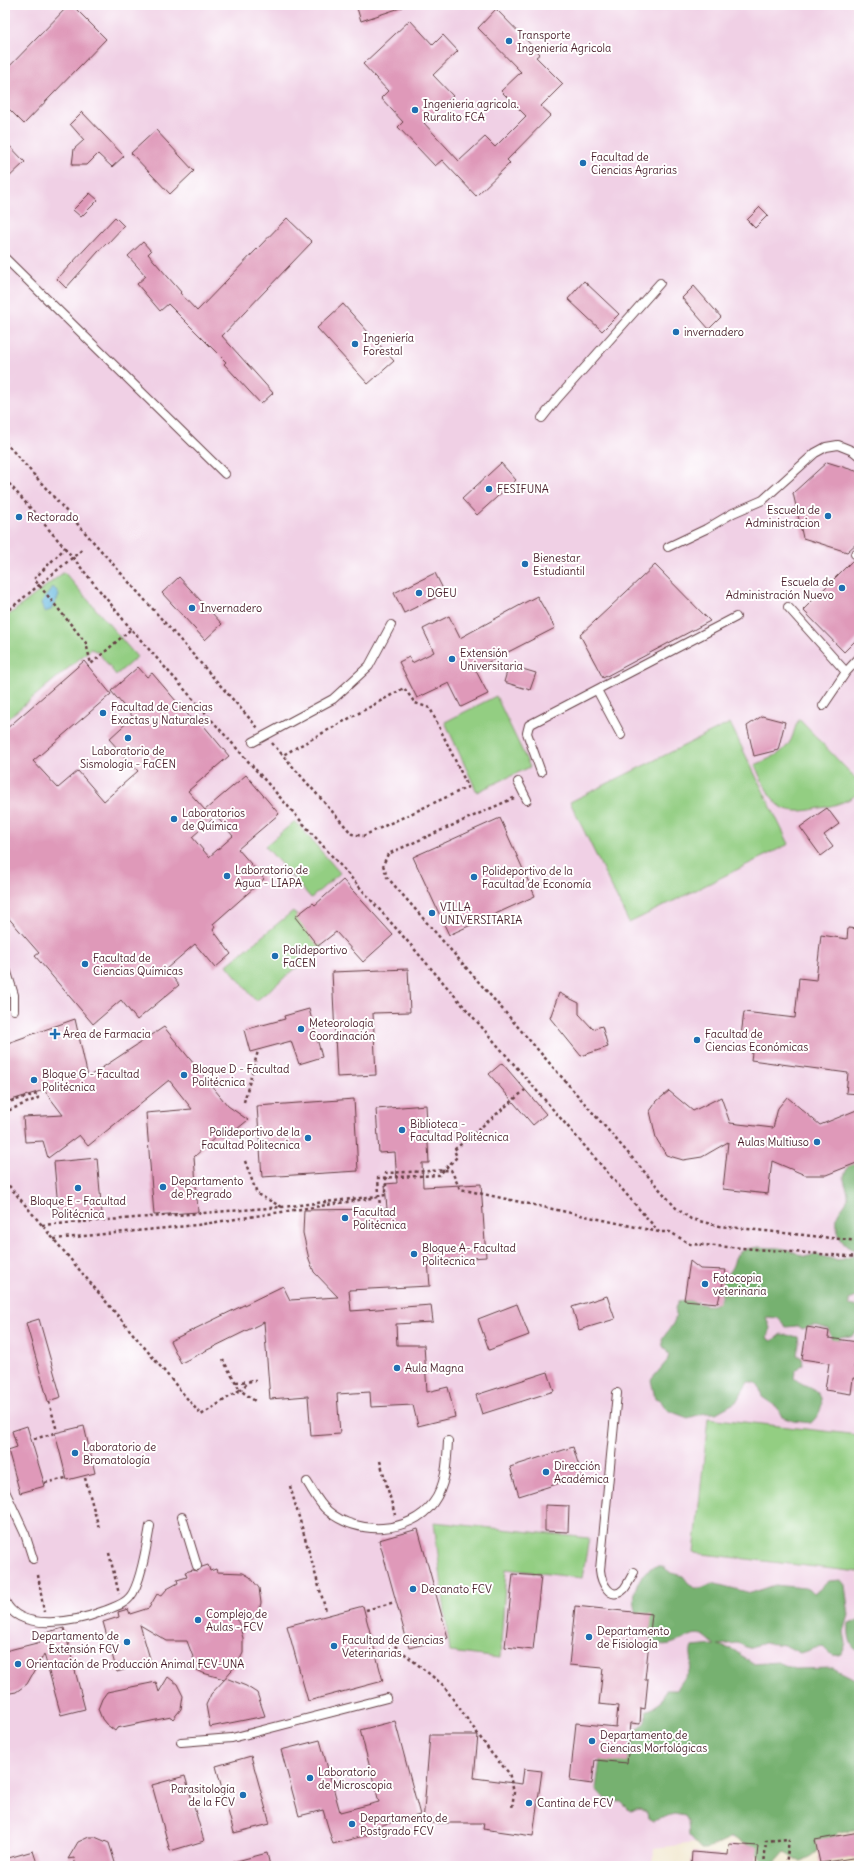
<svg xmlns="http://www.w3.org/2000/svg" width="864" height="1871" font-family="Delius,sans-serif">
<rect width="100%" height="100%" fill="#fff"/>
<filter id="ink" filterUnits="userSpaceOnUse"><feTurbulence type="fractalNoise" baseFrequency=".025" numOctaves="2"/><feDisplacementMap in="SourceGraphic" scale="8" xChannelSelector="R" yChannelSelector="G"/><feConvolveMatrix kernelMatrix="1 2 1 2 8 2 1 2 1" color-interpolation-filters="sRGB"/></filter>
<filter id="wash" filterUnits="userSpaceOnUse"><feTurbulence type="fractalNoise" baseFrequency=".012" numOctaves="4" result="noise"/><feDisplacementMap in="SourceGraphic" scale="16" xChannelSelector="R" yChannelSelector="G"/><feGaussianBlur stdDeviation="0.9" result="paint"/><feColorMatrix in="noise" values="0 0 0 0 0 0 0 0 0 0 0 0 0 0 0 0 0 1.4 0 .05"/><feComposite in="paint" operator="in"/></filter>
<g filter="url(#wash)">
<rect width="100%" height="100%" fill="#f1e7cd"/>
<path fill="#f0d0e5" d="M5 5H859V1824L654 1848 653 1866H5Z"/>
<path fill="#93ce82" stroke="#6e7656" d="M64 572 137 657 116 675 98 652 91 649 6 720 5 618Z
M496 696 530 767 477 792 445 722Z
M799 719 859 782V792C852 800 836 805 826 807 814 809 801 813 789 810 772 807 761 779 755 765 768 759 784 754 791 740 794 733 795 726 799 719Z
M730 723 789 844 629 923 570 802Z
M295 821 340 873 311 898 265 846Z
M293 911 322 947 256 1001 227 965Z
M708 1418 859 1435V1572L694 1553Z
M434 1522 589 1538 582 1578 506 1569 500 1658 450 1652Z"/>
<path fill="#76b170" stroke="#60684e" d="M852 1156 859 1163V1250C842 1251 835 1231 837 1216 839 1209 846 1205 848 1197 849 1190 843 1183 844 1176 846 1170 850 1163 852 1156Z
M759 1247C769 1248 780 1247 789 1250 801 1253 802 1261 816 1253 823 1258 830 1257 837 1261L859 1254V1296L849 1300V1305L859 1307V1329L851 1337 846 1336 840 1337 838 1343 832 1340 828 1329C814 1324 815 1325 802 1329L797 1326 786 1327 778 1318 766 1317 770 1328 767 1338 772 1341 781 1334 798 1337 799 1343 797 1355 802 1358 803 1364 795 1372 794 1378C799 1383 806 1385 813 1389 828 1398 821 1414 811 1423L793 1421 782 1417 777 1407 762 1397 759 1386 755 1382H748L736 1402 716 1413H705L688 1418 667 1410 660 1400 655 1398 651 1380 667 1361 669 1355 663 1346 662 1340C668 1329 679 1321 675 1308L678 1302C689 1295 708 1312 718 1302 723 1297 721 1291 722 1285 724 1277 727 1275 731 1269 733 1266 734 1262 735 1258 739 1249 751 1248 759 1247Z
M656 1566H662L671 1573 683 1576 690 1585 695 1588H701L712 1583 751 1593 775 1585 805 1588 810 1590 814 1594 829 1581 841 1580 845 1585 849 1615 844 1632 846 1643 842 1654C833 1658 829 1653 822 1646L800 1653 784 1645 765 1643 748 1648 738 1643 718 1645 734 1650 753 1664 778 1662 794 1669 833 1668 859 1681V1829L840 1832 811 1856 801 1861 795 1860 785 1852 776 1862 764 1863 753 1848 732 1837 706 1849H701L689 1836 688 1821 685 1816 674 1814 653 1821 648 1818 647 1813 641 1809 630 1811 621 1802 610 1801 605 1799 596 1789 600 1760 630 1747C632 1742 632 1735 636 1731 642 1723 649 1724 646 1712L661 1702 666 1690H677C681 1681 689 1674 691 1665 693 1658 689 1654 692 1647L715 1645C711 1642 707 1637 702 1635 692 1632 685 1639 676 1642 657 1651 643 1637 638 1619 635 1607 632 1597 637 1585 641 1576 646 1569 656 1566Z
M859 1620V1652C849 1647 848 1633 849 1623Z"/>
<path fill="#63b7df" stroke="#566b85" d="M53 587 57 591 59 596 51 610 44 612 41 603Z"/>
<g id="blocks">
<path fill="#df99b9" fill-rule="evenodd" d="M69 5H72L106 39 24 124 5 105V71Z
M356 5H403V7L361 21Z
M496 9 540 54 536 57 563 84 541 106 551 115 507 160 510 163 476 196 442 160 435 166 398 127 403 122 381 98 388 91 363 64 410 20 433 45 443 35 458 51 433 75 453 96 424 123 459 161 485 137 495 147 526 116 501 91 521 72 478 28Z
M82 112 124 156 112 167 98 154 87 165H72L74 149 84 140 70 124Z
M156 130 194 171 170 194 131 153Z
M5 141 25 162 5 181Z
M90 193 98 200 81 217 73 210Z
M760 207 768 215 755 228 747 220Z
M115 217 124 226 107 244 106 243 66 288 57 279Z
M287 218 312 242 222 336 273 393 261 404 224 364 226 362 168 304 160 311 137 284 146 276 128 256 143 242 151 251 148 254 181 292 180 293 197 311Z
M584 281 619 314 602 331 568 299Z
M694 286 721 317 709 329 682 298Z
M343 304 394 361 368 384 317 328Z
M827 462 859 472V541L847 552 803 538 793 493Z
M501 463 516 480 477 515 462 499Z
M853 560 859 566V637L844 652 803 610Z
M655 565 710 621 603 678 580 635Z
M435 573 445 593 404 613 394 593Z
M179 577 222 624 205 640 162 593Z
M537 596 555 628 475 669 488 694 461 707 449 683 417 698 399 662 409 657 412 663 434 652 423 629 449 616 460 638Z
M84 661 111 694 33 761 58 788 78 771 104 801 138 771 109 739 133 717 111 691 138 667 147 677 152 673 195 723 199 720 229 756 188 791 205 810 246 775 279 814 238 849 264 879 213 924 215 927 213 930 231 954 215 968 195 944 166 969 179 985 137 1020 121 1000 93 1024 35 956 39 953 5 914V730ZM216 816 233 836 209 857 192 837Z
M509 665 536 673 530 690 504 682Z
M762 716 785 722 778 750 754 756 747 726Z
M827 808 839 824 824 835 833 847 821 856 800 827Z
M500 818 535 896 449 935 413 857Z
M343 880 393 935 363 962 336 932 318 946 295 917 313 903 315 905Z
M848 928 859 929V1094L846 1093 848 1073 751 1060 754 1038 741 1036 744 1012 795 1018 799 978 816 980 821 935 847 939Z
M408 969 410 1012 373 1013 376 1075 337 1077 332 972Z
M559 993 579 1003V1014L593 1029 602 1026 608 1047 581 1056 550 1018Z
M309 1009 322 1057 299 1064 291 1041 250 1052 244 1030 285 1019 284 1016Z
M75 1019 88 1077 164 1027 228 1106 248 1120 231 1134 223 1137 217 1136 194 1157 198 1212 154 1215 146 1113 192 1109 169 1080 88 1146 79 1135 48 1158 43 1141 25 1142 23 1117 63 1115 44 1090 5 1102V1067L8 1066 5 1044Z
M502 1063 546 1114 533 1125 489 1074Z
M669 1091 693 1111 721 1097 730 1123 773 1128 778 1108 787 1097 820 1125 859 1109V1162L826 1175H805L772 1161 768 1194 723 1189 728 1142 702 1157 683 1160 666 1155 656 1138 650 1111 657 1101Z
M354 1099 358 1171 262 1177 257 1106Z
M426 1105 429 1163H422L423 1187 481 1184 486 1257 428 1261 430 1286 349 1290 351 1311 431 1305 433 1322 396 1324 397 1345H424L427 1392 448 1387 455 1417 418 1426 413 1405 371 1407 370 1392 337 1394 340 1434 311 1436 308 1396 270 1399 264 1322 181 1363 170 1341 283 1286 290 1300 338 1297 314 1272 309 1259 303 1233 304 1210 387 1209 385 1184 397 1183 395 1152 379 1153 376 1109Z
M97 1158 102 1214 59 1218 54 1162Z
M690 1261 700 1269 726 1270 718 1303 684 1300Z
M607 1296 615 1319 579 1330 572 1307Z
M517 1304 529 1335 489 1350 478 1319Z
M39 1319 61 1397 48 1401 26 1323Z
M807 1327 829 1331 828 1338 858 1342 854 1368H859V1379L853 1378 851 1394 825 1390 829 1363 802 1359Z
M548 1372 554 1391 482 1414 476 1395Z
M27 1426 45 1486 20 1493 8 1450 17 1447 12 1431Z
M84 1426 95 1473 67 1480 55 1433Z
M573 1447 582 1476 519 1496 510 1467Z
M545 1505 569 1506 568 1532 545 1531Z
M418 1529 448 1638 409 1648 379 1540Z
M208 1565 210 1571 216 1569 217 1572 243 1573 250 1577 259 1588 261 1603 259 1610 251 1621 236 1614 243 1638V1653L238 1663 224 1679 203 1673 193 1668 196 1665 187 1641H167L140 1625 151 1662 117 1672 103 1622 119 1617 118 1612 128 1609 130 1614 149 1608 157 1594 161 1596 167 1589 178 1583 177 1580 187 1577 185 1572 193 1570 198 1571 202 1567Z
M513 1574 541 1576 533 1650 505 1647Z
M363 1606 383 1681 308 1701 287 1626Z
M575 1606 652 1614 645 1679H648L645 1709 641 1708 640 1724 631 1723 627 1763 595 1760 592 1784 570 1781 576 1723 616 1727 618 1706 599 1704 603 1668 569 1665Z
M64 1628 85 1709 61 1715 44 1654 27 1684 16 1692 5 1694V1651L41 1642 39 1634Z
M168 1677 177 1684 183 1696 181 1709 173 1719 171 1717 117 1728 115 1731 106 1724 102 1719 98 1709 102 1699 107 1692 156 1682 159 1692Z
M226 1678 246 1686 257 1693 265 1716 210 1727 206 1705 211 1694Z
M395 1721 420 1815 378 1826 379 1832 333 1844 323 1810 299 1816 281 1750 320 1740 340 1812 379 1802 360 1730Z
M430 1735H478L474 1778 522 1784 524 1769 542 1771 533 1836 483 1829 484 1823H423Z
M251 1756 270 1824 234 1833 216 1766Z
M185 1776 204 1841 170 1851 152 1785Z
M859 1832V1857L820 1863 815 1840Z
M89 1837H95L109 1843 116 1866H76L74 1858 68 1859 78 1842Z
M729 1844 758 1846 756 1866H691L692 1852 728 1855Z
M33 1851 38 1866H5V1859Z
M267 1853 270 1866H234L233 1862Z"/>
</g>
</g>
<g filter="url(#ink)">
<use href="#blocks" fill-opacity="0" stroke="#633d43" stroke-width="1"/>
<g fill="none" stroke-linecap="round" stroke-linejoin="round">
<g stroke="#633d43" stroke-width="10">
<path id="service" d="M5 258 225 474
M542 418 557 399 660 283
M668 547 706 529 733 513 763 500 815 453 826 447 838 445 853 451 859 456
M855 554 859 551
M788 607 846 672
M597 690 621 735
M823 706 846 672 859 658
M253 742 333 699 369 666 391 625
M541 772 527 733 529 725 736 617
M518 782 527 800
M5 966 14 995V1010
M617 1393 600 1570C601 1581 610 1603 624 1589 628 1584 631 1577 634 1572
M307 1482C313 1491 319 1504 328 1511 357 1536 410 1534 433 1503 446 1486 447 1462 448 1441
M5 1491 25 1534 33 1559
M182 1517 197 1566
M5 1601C20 1634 78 1621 104 1611 113 1607 124 1605 130 1597 141 1584 147 1543 150 1526
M181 1742 232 1738 387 1698"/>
</g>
<path stroke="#633d43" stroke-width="2.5" stroke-dasharray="3 3" stroke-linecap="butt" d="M5 442 258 728
M5 479 65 548 34 579 86 643 91 664 131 629 409 943 659 1232
M65 548 131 629
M5 613 83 549
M272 743 352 834 363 836 468 787 430 708 415 703 404 688 283 755
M514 798 388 854 383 865 387 877 676 1208 691 1219 719 1226 859 1241
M244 1102 258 1051
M5 1103 37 1094 38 1098 5 1112
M245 1161 257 1194 282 1207
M5 1181 201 1415 240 1390 223 1360
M380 1209 378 1178 439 1175 457 1157 454 1150 525 1090
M42 1225 282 1207 386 1195V1173L451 1170 460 1189 659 1232H670L690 1244 859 1257
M54 1239 197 1225 379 1197
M251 1380 240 1390 255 1401
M236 1382 256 1381
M49 1402 57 1431
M34 1439 55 1433
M380 1461 395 1515
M85 1478 99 1528
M45 1483 66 1478
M290 1486 326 1611
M109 1553 119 1594
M38 1575 44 1612
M366 1610 395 1602
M390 1642 443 1685 492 1754 509 1773 514 1792 512 1809
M764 1866 766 1841 789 1839 786 1866"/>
<use href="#service" stroke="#fff" stroke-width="8"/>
</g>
</g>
<g fill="#1f6fb2" stroke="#fff" stroke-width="1.5">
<circle cx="509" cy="41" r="4"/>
<circle cx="415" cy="110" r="4"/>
<circle cx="583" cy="163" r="4"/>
<circle cx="676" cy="332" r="4"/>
<circle cx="355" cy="344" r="4"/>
<circle cx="489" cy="489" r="4"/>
<circle cx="828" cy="516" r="4"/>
<circle cx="19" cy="517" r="4"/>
<circle cx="525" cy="564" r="4"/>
<circle cx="842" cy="588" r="4"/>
<circle cx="419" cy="593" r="4"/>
<circle cx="192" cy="608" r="4"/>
<circle cx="452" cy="659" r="4"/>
<circle cx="103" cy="713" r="4"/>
<circle cx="128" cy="738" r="4"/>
<circle cx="174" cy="819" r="4"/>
<circle cx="227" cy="876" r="4"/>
<circle cx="474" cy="877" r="4"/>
<circle cx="432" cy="913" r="4"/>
<circle cx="275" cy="956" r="4"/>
<circle cx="85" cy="964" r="4"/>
<circle cx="301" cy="1029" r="4"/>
<path d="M53 1028h4v4h4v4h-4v4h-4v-4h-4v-4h4z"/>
<circle cx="697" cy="1040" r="4"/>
<circle cx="184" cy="1075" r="4"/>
<circle cx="34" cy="1080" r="4"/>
<circle cx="402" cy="1130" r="4"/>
<circle cx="308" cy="1138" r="4"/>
<circle cx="817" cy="1142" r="4"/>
<circle cx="163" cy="1187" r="4"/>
<circle cx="78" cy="1188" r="4"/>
<circle cx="345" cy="1218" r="4"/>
<circle cx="414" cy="1254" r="4"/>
<circle cx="705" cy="1284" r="4"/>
<circle cx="397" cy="1368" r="4"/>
<circle cx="75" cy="1453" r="4"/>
<circle cx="546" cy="1472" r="4"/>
<circle cx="413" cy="1589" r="4"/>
<circle cx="198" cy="1620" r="4"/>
<circle cx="589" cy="1637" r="4"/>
<circle cx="127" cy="1642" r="4"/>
<circle cx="334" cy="1646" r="4"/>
<circle cx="18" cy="1664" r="4"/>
<circle cx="592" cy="1741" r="4"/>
<circle cx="310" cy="1778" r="4"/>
<circle cx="243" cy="1795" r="4"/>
<circle cx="529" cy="1803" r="4"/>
<circle cx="352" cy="1824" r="4"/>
</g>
<g text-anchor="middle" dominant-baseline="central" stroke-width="4" stroke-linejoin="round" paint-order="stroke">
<g font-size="11" fill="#4a1f2b" stroke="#fff" text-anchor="start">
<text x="517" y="35">Transporte<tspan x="517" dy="13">Ingeniería Agricola</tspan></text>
<text x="423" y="104">Ingenieria agricola.<tspan x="423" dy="13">Ruralito FCA</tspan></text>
<text x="591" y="157">Facultad de<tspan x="591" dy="13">Ciencias Agrarias</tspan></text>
<text x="684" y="332">invernadero</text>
<text x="363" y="338">Ingeniería<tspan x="363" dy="13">Forestal</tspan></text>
<text x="497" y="489">FESIFUNA</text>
<text x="820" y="510" text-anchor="end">Escuela de<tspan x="820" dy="13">Administracion</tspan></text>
<text x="27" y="517">Rectorado</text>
<text x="533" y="558">Bienestar<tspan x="533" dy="13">Estudiantil</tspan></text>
<text x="834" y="582" text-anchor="end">Escuela de<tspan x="834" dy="13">Administración Nuevo</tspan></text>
<text x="427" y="593">DGEU</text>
<text x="200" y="608">Invernadero</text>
<text x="460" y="653">Extensión<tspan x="460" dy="13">Universitaria</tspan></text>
<text x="111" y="707">Facultad de Ciencias<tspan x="111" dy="13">Exactas y Naturales</tspan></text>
<text x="128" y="751" text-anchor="middle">Laboratorio de<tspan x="128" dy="13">Sismología - FaCEN</tspan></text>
<text x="182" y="813">Laboratorios<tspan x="182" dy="13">de Química</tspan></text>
<text x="235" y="870">Laboratorio de<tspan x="235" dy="13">Agua - LIAPA</tspan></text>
<text x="482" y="871">Polideportivo de la<tspan x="482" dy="13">Facultad de Economía</tspan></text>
<text x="440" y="907">VILLA<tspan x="440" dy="13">UNIVERSITARIA</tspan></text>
<text x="283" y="950">Polideportivo<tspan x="283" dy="13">FaCEN</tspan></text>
<text x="93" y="958">Facultad de<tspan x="93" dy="13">Ciencias Químicas</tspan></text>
<text x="309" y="1023">Meteorología<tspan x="309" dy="13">Coordinación</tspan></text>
<text x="63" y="1034">Área de Farmacia</text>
<text x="705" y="1034">Facultad de<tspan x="705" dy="13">Ciencias Económicas</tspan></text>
<text x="192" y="1069">Bloque D - Facultad<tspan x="192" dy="13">Politécnica</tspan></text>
<text x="42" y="1074">Bloque G - Facultad<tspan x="42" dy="13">Politécnica</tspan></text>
<text x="410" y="1124">Biblioteca -<tspan x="410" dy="13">Facultad Politécnica</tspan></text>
<text x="300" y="1132" text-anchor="end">Polideportivo de la<tspan x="300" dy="13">Facultad Politecnica</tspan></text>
<text x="809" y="1142" text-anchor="end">Aulas Multiuso</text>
<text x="171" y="1181">Departamento<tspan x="171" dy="13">de Pregrado</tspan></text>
<text x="78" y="1201" text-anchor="middle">Bloque E - Facultad<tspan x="78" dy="13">Politécnica</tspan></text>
<text x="353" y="1212">Facultad<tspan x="353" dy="13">Politécnica</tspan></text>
<text x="422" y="1248">Bloque A- Facultad<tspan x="422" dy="13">Politecnica</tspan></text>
<text x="713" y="1278">Fotocopia<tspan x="713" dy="13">veterinaria</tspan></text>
<text x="405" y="1368">Aula Magna</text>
<text x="83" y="1447">Laboratorio de<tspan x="83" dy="13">Bromatología</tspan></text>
<text x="554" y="1466">Dirección<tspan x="554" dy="13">Académica</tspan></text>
<text x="421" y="1589">Decanato FCV</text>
<text x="206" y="1614">Complejo de<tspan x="206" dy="13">Aulas - FCV</tspan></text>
<text x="597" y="1631">Departamento<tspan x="597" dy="13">de Fisiología</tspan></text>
<text x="119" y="1636" text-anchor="end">Departamento de<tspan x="119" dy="13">Extensión FCV</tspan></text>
<text x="342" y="1640">Facultad de Ciencias<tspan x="342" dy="13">Veterinarias</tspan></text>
<text x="26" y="1664">Orientación de Producción Animal FCV-UNA</text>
<text x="600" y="1735">Departamento de<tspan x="600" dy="13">Ciencias Morfológicas</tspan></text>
<text x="318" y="1772">Laboratorio<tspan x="318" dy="13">de Microscopia</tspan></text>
<text x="235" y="1789" text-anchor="end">Parasitología<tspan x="235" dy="13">de la FCV</tspan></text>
<text x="537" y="1803">Cantina de FCV</text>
<text x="360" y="1818">Departamento de<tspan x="360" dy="13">Postgrado FCV</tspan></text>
</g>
</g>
<rect width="864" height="1871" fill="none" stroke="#fff" stroke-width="20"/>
</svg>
